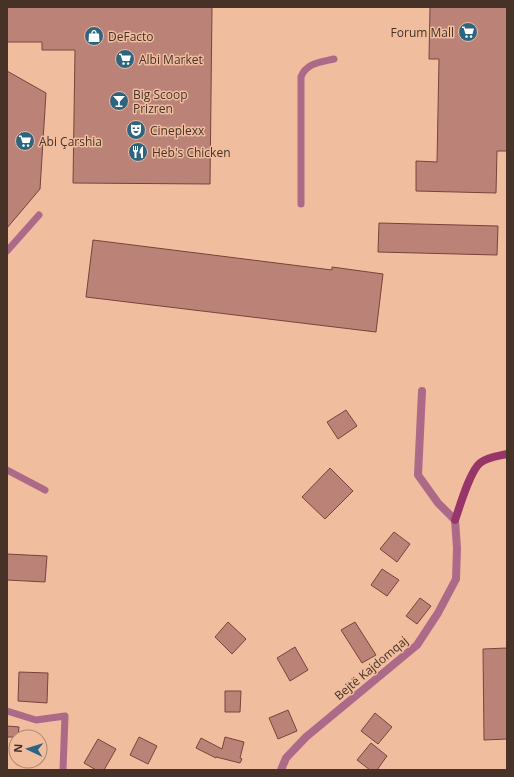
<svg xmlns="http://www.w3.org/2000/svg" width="514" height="777" font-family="'Open Sans',sans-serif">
<rect width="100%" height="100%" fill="#f0bd9f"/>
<path fill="#bb8378" stroke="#76443a" d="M7 7H212L210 184 73 183 75 50H42V42H7Z
M430 7H507V151H497L496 193 416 191V161L437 162 439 59H429Z
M7 71 46 93 40 189 7 228Z
M379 223 498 226 497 255 378 252Z
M93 240 332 270V267L383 274 376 332 86 297Z
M346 410 357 426 338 439 327 422Z
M330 468 353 491 325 519 302 497Z
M394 532 410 544 397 562 380 549Z
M7 554 47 556 45 582 7 580Z
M382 569 399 580 387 596 371 585Z
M420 598 431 606 417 624 406 616Z
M228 622 246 639 232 654 215 637Z
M355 622 376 655 362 663 341 630Z
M295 647 308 670 290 681 277 658Z
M507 648V739L484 740 483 649Z
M19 672 48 673 47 703 18 701Z
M225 691H241L240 712H225Z
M288 710 297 731 278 739 269 718Z
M375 713 392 727 378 744 361 731Z
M7 726 19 727 18 737H7Z
M139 737 157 746 148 764 130 755Z
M225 737 244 742 240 758 242 759 240 763 216 757V758L196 748 201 738 222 749Z
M98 739 116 749 104 770H96L84 763Z
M371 743 387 756 377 770H370L357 760Z"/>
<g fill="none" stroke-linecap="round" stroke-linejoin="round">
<path stroke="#ad6a88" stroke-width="7" d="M301 204V77C306 63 321 62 334 59
M7 251 39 215
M7 470 45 490
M7 711 36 720 65 716 63 770"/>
<path stroke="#ad6a88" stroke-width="8" d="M281 770 286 758 306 737 417 645 438 613 456 579 457 548 455 520 438 503 418 475 422 391"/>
<path stroke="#993669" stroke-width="8" d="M455 520C460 506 470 471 480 463 487 457 498 456 507 454"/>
</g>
<defs>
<g id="supermarket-disc" transform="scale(1)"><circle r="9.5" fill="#2d647f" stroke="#f0bd9f"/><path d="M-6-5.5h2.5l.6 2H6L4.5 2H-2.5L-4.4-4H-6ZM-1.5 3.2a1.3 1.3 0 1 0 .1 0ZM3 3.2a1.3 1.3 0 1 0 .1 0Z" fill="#fff"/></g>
<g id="shop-disc" transform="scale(1)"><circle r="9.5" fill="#2d647f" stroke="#f0bd9f"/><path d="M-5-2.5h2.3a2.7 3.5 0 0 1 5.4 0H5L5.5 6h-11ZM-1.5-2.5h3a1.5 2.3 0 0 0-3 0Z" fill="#fff"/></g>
<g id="bar-disc" transform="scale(1)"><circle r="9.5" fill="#2d647f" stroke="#f0bd9f"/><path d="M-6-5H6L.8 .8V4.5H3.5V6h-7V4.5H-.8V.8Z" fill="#fff"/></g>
<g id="theatre-disc" transform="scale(1)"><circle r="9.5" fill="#2d647f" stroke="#f0bd9f"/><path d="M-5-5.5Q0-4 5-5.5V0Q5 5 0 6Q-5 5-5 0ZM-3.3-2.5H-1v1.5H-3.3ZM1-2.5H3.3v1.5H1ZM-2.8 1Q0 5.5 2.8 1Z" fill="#fff"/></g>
<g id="restaurant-disc" transform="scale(1)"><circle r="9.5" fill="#2d647f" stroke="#f0bd9f"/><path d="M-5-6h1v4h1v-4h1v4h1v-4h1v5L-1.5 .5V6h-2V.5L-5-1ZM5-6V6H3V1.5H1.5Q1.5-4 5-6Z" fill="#fff"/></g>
</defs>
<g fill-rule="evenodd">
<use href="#supermarket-disc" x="468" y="32"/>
<use href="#shop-disc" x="94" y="36"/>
<use href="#supermarket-disc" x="125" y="59"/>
<use href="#bar-disc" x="119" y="101"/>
<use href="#theatre-disc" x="136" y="130"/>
<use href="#supermarket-disc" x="25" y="141"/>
<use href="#restaurant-disc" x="138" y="152"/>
</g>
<g text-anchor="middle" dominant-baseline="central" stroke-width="3" stroke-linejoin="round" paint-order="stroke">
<g font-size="12" fill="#463226" stroke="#f0bd9f" text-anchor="start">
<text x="454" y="32" text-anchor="end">Forum Mall</text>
<text x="108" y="36">DeFacto</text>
<text x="139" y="59">Albi Market</text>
<text x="133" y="94">Big Scoop<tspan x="133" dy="14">Prizren</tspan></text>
<text x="150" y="130">Cineplexx</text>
<text x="39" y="141">Abi Çarshia</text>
<text x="152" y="152">Heb's Chicken</text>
</g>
<g font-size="12" fill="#463226" stroke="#f0bd9f">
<text transform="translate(371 668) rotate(-40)">Bejtë Kajdomqaj</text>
</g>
</g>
<rect width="514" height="777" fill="none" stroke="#463226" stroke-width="16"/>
<g transform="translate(28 749) rotate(274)"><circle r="19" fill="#f0bd9f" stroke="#ac856f"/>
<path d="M0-3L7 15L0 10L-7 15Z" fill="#2d647f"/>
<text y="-6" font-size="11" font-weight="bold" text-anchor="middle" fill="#463226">N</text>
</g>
</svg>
